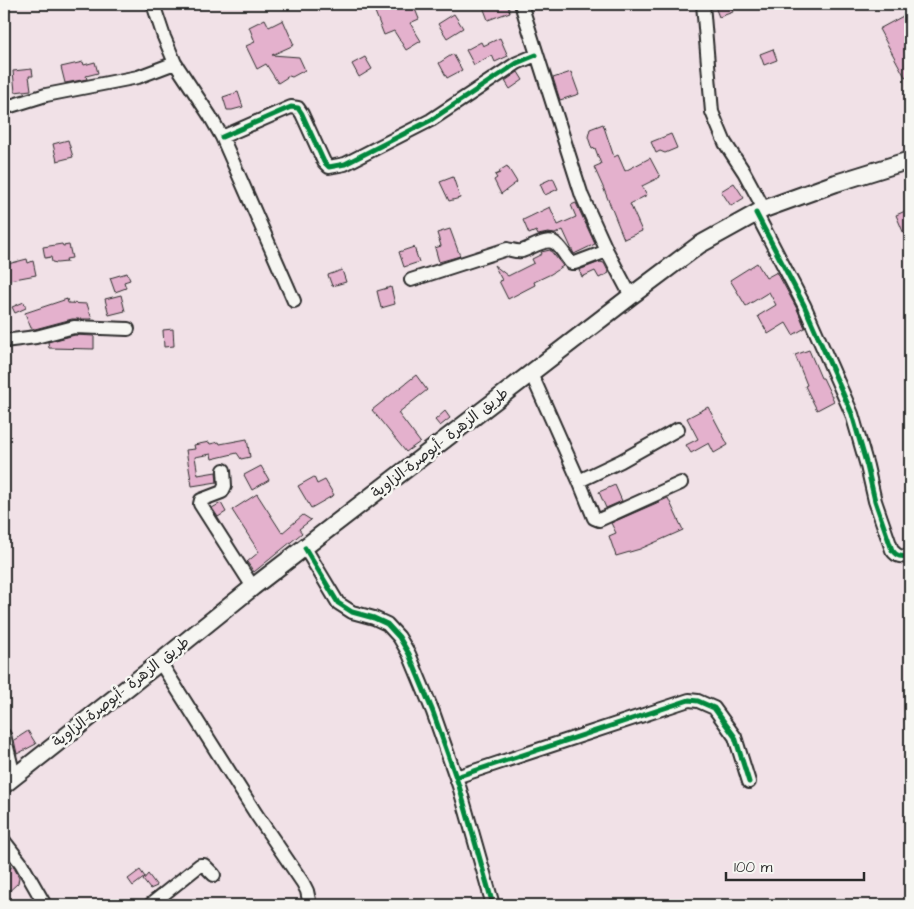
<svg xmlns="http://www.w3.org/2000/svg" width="914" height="909" font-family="'Architects Daughter','Playpen Sans Arabic',sans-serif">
<rect width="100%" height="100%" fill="#f1e1e7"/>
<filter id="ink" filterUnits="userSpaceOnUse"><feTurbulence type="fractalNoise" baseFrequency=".02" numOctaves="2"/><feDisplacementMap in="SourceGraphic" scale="10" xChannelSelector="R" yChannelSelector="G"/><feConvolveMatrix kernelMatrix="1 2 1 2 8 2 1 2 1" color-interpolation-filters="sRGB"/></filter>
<g filter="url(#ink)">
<path fill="#e4b1cd" stroke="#2b2b2b" d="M372 4H428L415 9 419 19 410 23 421 41 406 50 394 31 384 35Z
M482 4H507L510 12 488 20Z
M714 4H730L733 12 719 17Z
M454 14 463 28 447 38 438 24Z
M905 15 910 25V74L905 77 879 29Z
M265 19 269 27 283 20 294 45 272 55 299 57 305 70 292 77 289 76 278 83 266 64 257 69 246 46 255 42 249 27Z
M500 38 508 56 495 62 492 55 474 65 466 50 481 42 483 46Z
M773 49 777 60 764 65 760 54Z
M453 54 462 70 447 78 439 63Z
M365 57 372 69 359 77 352 64Z
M83 62 84 65 95 62 98 73 86 76 87 79 65 83 61 67Z
M32 69 33 76H29L31 90 15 92 13 71Z
M518 72 523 80 510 89 505 81Z
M571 72 579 94 560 100 553 78Z
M238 92 243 107 232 110H227L223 97Z
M603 124 614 157 618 155 625 171 650 158 660 177 642 186 647 195 630 204 642 231 624 239 603 187 594 167 601 164 595 148 592 149 588 137 590 129Z
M671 134 677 148 665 153 660 151 656 153 651 142Z
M68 140 73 157 57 161 53 144Z
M507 166 517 182 501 194 494 180 497 178 495 175 500 173 499 171Z
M453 177 460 198 449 201 440 182Z
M553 178 558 189 545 195 540 184Z
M734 183 744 198 731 206 721 191Z
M576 203 595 244 574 254 563 230 555 234 548 233 538 235 536 231 529 234 523 220 550 207 558 225 576 217 571 205Z
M910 209V232L904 234 896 215Z
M450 229 460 256 439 262 435 248 441 246 437 233Z
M62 244 63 246 69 245 72 258 66 259 67 262 57 263 52 262 51 257 45 258 43 247Z
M414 247 419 262 404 267 399 252Z
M550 250 563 266 551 274 534 282 535 285 508 299 499 281 502 280 494 265 508 276 534 263 532 259 542 254 541 252Z
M27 259 28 263 33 261 36 275 4 281V265Z
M600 262 604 263 609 273 599 278 595 271 582 277 579 270Z
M757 263 766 278 777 272 797 309 805 328 793 335 786 323 768 334 758 316 776 305 769 292 746 306 730 280Z
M342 270 346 282 332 286 328 275Z
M127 273 130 280 124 282 126 288 115 292 110 278Z
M391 287 395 304 381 308 377 291Z
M121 295 125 311 109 315 105 299Z
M67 299 68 303 87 304 92 319H72L35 329 31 328 25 313Z
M24 302 26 308 15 313 12 307Z
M173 329 174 346 164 347 163 330Z
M75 335 94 336V349L49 348 48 342Z
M809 350 821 378H823L834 401 817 410 805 386 807 385 795 355Z
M416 375 427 390 398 413 420 442 406 452 372 410Z
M708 407 728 445 714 453 709 443 691 453 686 445 698 439 687 418Z
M445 411 450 418 440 426 435 420Z
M247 439 250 457 241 459 237 453 212 459 211 454 195 457 198 475 216 472 217 482 192 486 186 450 195 449 194 445 209 442 210 444 219 442 220 444Z
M261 466 269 480 252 490 244 475Z
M314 477 317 484 325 480 334 495 311 508 298 486Z
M615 485 622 501 606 508 599 492Z
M257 494 282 533 303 515 311 520 299 529 302 533 254 572 247 562 259 552 232 510Z
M668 498 683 530 640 549 616 556 609 536 616 533 611 523Z
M221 503 226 512 218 517 212 508Z
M28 731 36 744 17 754 14 740Z
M13 866 19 877 18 883 4 896V873Z
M140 870 145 877 133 886 128 879Z
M148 874 157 886 150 889 143 880Z"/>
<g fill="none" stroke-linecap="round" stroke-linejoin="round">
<g stroke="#2b2b2b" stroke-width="16">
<path id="minor" d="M153 4 164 37 175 63 210 116 222 137 294 301
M521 4 582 196 607 251 631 296
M703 4 712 112 725 143 744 172 764 209
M4 108 46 95 138 77 175 63
M222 137 284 110 291 107 298 108 302 114 324 162 329 167 345 164 431 120 517 63 536 55
M756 213 804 305 852 414 867 466 875 501 892 550C897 557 901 557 910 556
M411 280 507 249C512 250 517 252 522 251 532 248 548 236 556 244 562 249 566 257 571 263H575L607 251
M4 341 36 337 74 327 128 329
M531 373 579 481 621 461 678 429
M224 470 225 486 222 492 201 500 200 504 253 587
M579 481 594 518 599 520 681 483
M305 548 338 603 352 612 374 618 387 624 399 637 409 654 433 712 459 786 493 905
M160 662 256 814 303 883 307 891 310 905
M4 735 14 776
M456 777 689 700 698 701 714 708 735 737 749 782
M4 841 21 863 45 905
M150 905 200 865H204L214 875"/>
</g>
<g stroke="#2b2b2b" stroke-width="20">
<path id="major" d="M4 785 160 662 253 587 631 296 699 245 764 209 836 183 910 160"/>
</g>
<use href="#minor" stroke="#f6f6f2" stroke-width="12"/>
<use href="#major" stroke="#f6f6f2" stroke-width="16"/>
<g stroke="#f6f6f2" stroke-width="8">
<path id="cycleway" d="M222 137 284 110 291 107 298 108 302 114 324 162 329 167 345 164 431 120 517 63 536 55
M756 213 804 305 852 414 867 466 875 501 892 550C897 557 901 557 910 556
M305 548 338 603 352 612 374 618 387 624 399 637 409 654 433 712 459 786 493 905
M456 777 689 700 698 701 714 708 735 737 749 782"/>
</g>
<use href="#cycleway" stroke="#00873e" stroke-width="5"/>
</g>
</g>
<g text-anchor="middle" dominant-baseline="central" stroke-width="5" stroke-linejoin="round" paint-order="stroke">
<g font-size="15" fill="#2b2b2b" stroke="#f6f6f2">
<text transform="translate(440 443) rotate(-38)">طريق الزهرة -أبوصرة-الزاوية</text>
<text transform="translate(121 692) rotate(-38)">طريق الزهرة -أبوصرة-الزاوية</text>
</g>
</g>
<rect width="914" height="909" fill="none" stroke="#f6f6f2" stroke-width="20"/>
<rect x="10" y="10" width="894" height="889" fill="none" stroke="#2b2b2b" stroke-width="2" filter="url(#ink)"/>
<path d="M726 872v8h138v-8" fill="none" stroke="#2b2b2b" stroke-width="2.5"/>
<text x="734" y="872" font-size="15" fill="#2b2b2b" stroke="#f6f6f2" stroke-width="4" paint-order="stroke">100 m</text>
</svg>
